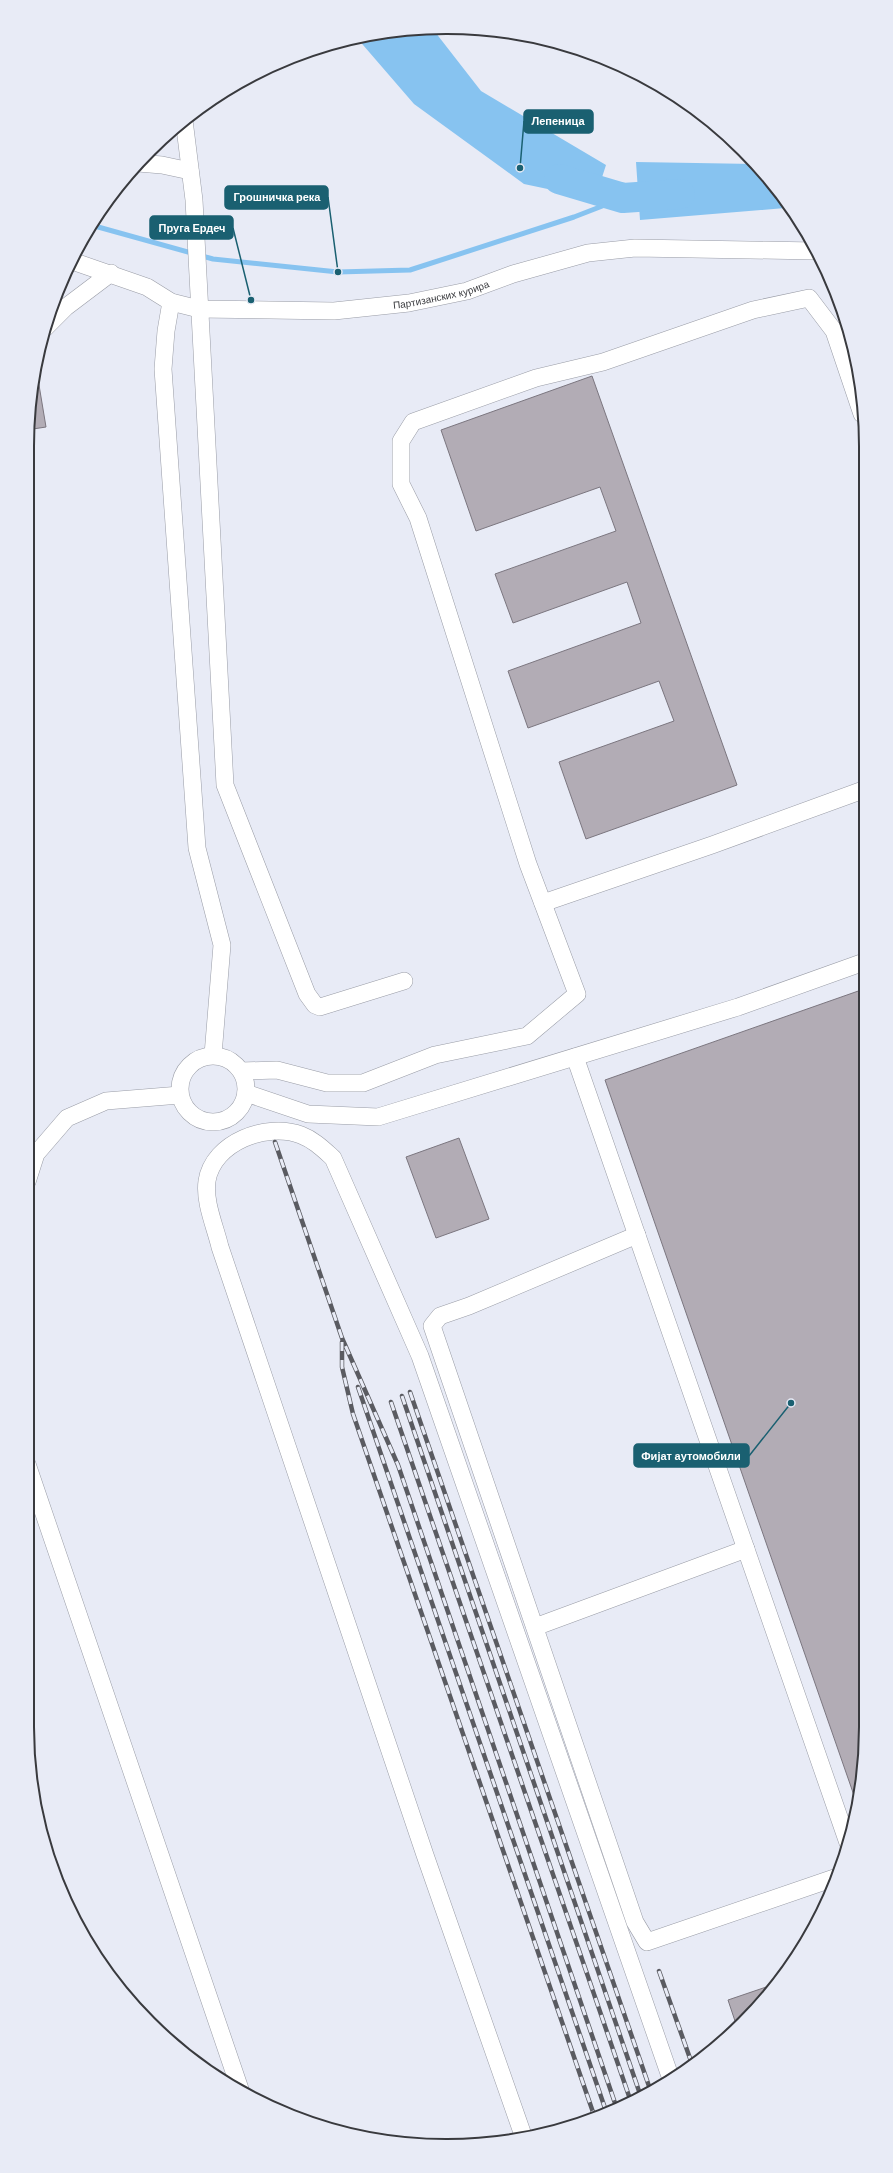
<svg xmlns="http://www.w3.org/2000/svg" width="893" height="2173" font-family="'DM Sans',sans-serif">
<rect width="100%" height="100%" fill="#e8ebf6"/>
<path fill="#87c3f0" d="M419 28H432L481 91 606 165 595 199 524 184 414 104 357 38Z
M636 162 755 164 762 170 792 210 785 208 640 220Z"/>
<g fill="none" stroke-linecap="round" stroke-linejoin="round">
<path stroke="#87c3f0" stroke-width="5" d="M91 225 213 259 338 272 410 270 574 217 623 198"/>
<path stroke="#87c3f0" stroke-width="30" d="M559 179 623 198 680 194"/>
</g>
<path fill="#b2acb5" stroke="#7b767f" d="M35 373H37L46 427 33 429 29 409Z
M592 376 737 785 586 839 559 762 674 721 659 681 528 728 508 671 641 623 627 582 513 623 495 574 616 531 600 487 476 531 441 430Z
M864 989 866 1726 862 1781 857 1804 605 1080Z
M459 1138 489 1219 436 1238 406 1157Z
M778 1983 761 2001 737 2027 728 2000Z"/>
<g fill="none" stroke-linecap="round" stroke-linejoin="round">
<g stroke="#999ca6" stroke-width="18">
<g id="minor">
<path d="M184 120 194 200 225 785 307 994 315 1005 320 1007 404 981"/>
<path d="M138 163 162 165 190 171"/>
<path id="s1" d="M72 261 147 287 171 302 199 309 334 311 409 303 467 291 513 274 588 253 635 248 815 251"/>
<path d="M171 302 166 331 163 369 197 848 222 945 213 1055"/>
<path d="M45 328 66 307 111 273"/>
<path d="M543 903 712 845 863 790"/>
<circle cx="213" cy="1089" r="33"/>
<path d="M575 1057 848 1843"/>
<path d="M241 1071 277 1070 327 1083H363L435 1055 527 1036 577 994 528 864 418 518 401 484V441L413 422 536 378 603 362 753 310 809 298 834 331 862 414"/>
<path d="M246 1093 308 1114 378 1117 738 1007 864 962"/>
<path d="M27 1182 36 1154 67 1118 106 1101 180 1095"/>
<path d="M637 1235 469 1306 440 1316 432 1326 635 1922 647 1942 837 1877"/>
<path d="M27 1464 241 2092"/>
<path d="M535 1627 746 1549"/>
<path d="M524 2138 425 1855 220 1247C215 1226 204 1202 207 1181 213 1142 267 1122 301 1135 314 1140 323 1149 333 1158L420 1356 671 2079"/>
</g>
</g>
<use href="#minor" stroke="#fff" stroke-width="17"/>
<g stroke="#5a5b61" stroke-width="4.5">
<path id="rail" d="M275 1142 342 1338 398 1465 617 2109
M342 1342V1367L353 1414 595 2118
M358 1387 607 2114
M410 1392 651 2092
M402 1396 641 2097
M391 1402 631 2102
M659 1971 692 2064"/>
</g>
<use href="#rail" stroke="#e8ebf6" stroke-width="3" stroke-dasharray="9" stroke-linecap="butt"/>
</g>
<g text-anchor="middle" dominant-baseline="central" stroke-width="4" stroke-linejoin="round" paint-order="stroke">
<g font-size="10" fill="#393a3e" stroke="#e8ebf6">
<text stroke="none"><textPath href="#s1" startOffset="380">Партизанских курира</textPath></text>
</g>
</g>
<path d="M0 0H893V2173H0ZM446 34H447A412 412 0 0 1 859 446V1727A412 412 0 0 1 447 2139H446A412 412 0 0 1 34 1727V446A412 412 0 0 1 446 34Z" fill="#e8ebf6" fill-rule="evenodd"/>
<path fill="none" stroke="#393a3e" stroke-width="2" d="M446 34H447A412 412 0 0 1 859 446V1727A412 412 0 0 1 447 2139H446A412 412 0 0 1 34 1727V446A412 412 0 0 1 446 34Z"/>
<path fill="none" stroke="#1a6071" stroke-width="1.5" d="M520 168L524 121M338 272L328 197M251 300L233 228M791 1403L749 1456"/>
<g fill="#1a6071" stroke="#e8ebf6" stroke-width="1.5">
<circle cx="520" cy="168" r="4"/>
<circle cx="338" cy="272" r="4"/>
<circle cx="251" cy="300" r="4"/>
<circle cx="791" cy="1403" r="4"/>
</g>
<g fill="#1a6071" stroke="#1a6071" stroke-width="1.5">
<rect x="524" y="110" width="69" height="23" rx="4"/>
<rect x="225" y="186" width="103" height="23" rx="4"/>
<rect x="150" y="216" width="83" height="23" rx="4"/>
<rect x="634" y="1444" width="115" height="23" rx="4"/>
</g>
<g font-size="11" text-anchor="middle" font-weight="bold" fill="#fff">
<text x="558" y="125">Лепеница</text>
<text x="277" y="201">Грошничка река</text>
<text x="192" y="232">Пруга Ердеч</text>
<text x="691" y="1460">Фијат аутомобили</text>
</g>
</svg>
